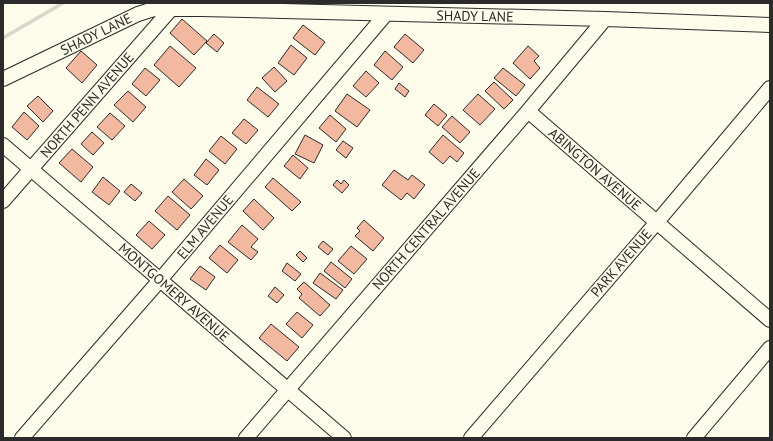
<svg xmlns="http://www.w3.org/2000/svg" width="773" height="441" font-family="'PT Sans',sans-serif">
<rect width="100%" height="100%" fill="#fdfbea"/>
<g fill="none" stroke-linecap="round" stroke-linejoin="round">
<path stroke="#d8d7c9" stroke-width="3.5" d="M3 38 63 3"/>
</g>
<path fill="#f2b8a0" stroke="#2b2b2b" d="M182 19 207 41 194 55 170 33Z
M303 25 325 42 315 55 293 38Z
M214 34 224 43 217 52 206 43Z
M405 34 424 50 413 63 394 47Z
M291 45 307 58 294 75 278 63Z
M170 46 196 68 179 87 154 65Z
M528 46 539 56 534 61 540 68 530 79 513 63Z
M81 51 97 65 82 83 66 68Z
M385 51 403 67 392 80 374 65Z
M274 67 287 81 275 92 262 78Z
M145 68 160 80 146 96 132 84Z
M503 68 525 85 516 96 494 78Z
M366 71 379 83 366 97 353 86Z
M494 82 513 100 504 109 485 91Z
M399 83 409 91 405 97 395 89Z
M257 87 279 104 268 117 247 100Z
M128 91 146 107 133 122 114 105Z
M347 94 370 110 357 127 335 111Z
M478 94 495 109 480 125 463 110Z
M38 96 53 111 43 122 27 106Z
M434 104 447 115 438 126 425 115Z
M24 112 39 126 27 140 12 127Z
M110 113 125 126 112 140 97 127Z
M330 115 346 129 336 142 319 128Z
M452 116 470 132 460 143 442 127Z
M244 119 258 130 246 144 232 133Z
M92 132 104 143 93 155 81 144Z
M305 135 323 145 314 163 295 154Z
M443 135 464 153 457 162 450 156 443 164 429 152Z
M221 136 237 149 225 164 209 151Z
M343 141 353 148 346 158 336 150Z
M72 149 93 167 81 182 59 163Z
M293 155 308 168 300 179 284 166Z
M206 159 219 170 207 185 194 175Z
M394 170 408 180 412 175 425 185 414 199 407 193 401 200 382 185Z
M103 177 120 191 109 205 92 192Z
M273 178 301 202 292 211 265 187Z
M184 179 203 196 191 209 172 192Z
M337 180 341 184 344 180 349 185 342 193 333 185Z
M131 184 142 193 135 201 124 192Z
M168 196 190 215 177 230 155 211Z
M254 199 274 218 263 230 243 211Z
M364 220 384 238 373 251 355 236 360 231 357 228Z
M149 221 165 235 152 249 136 235Z
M242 225 258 239 251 247 258 252 251 260 228 242Z
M323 241 333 249 328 255 318 247Z
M220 245 238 260 227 273 209 258Z
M351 246 367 259 354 274 338 261Z
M300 251 307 258 303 262 296 255Z
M331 262 352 279 345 288 324 271Z
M287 263 301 274 295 281 282 271Z
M200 266 215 277 206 290 190 279Z
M320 273 343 290 336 299 313 283Z
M304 282 330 305 320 316 299 298 302 294 297 289Z
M275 287 284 295 277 303 268 296Z
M297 312 313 325 302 338 286 324Z
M271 324 299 347 287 361 259 338Z"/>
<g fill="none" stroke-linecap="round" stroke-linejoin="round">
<g stroke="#2b2b2b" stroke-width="16">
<path id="minor" d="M3 79 138 14 154 9H201L605 19 770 25
M528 111 770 320
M3 145 344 438
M3 201 172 8
M22 438 160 280 386 14
M246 438 528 111 605 19
M471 438 657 222 770 88
M694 438 770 348"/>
</g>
<use href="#minor" stroke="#fdfbea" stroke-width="14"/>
</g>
<g text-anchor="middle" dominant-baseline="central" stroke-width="3" stroke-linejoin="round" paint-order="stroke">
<g font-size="14" fill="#2b2b2b" stroke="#fdfbea">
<text transform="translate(475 16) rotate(1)">SHADY LANE</text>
<text transform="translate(96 34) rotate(-26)">SHADY LANE</text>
<text transform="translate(87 105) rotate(-49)">NORTH PENN AVENUE</text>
<text transform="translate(595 169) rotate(41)">ABINGTON AVENUE</text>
<text transform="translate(205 227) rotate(-50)">ELM AVENUE</text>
<text transform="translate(426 229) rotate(-49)">NORTH CENTRAL AVENUE</text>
<text transform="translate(621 263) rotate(-49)">PARK AVENUE</text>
<text transform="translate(174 292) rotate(41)">MONTGOMERY AVENUE</text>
</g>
</g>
<rect width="773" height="441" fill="none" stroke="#2b2b2b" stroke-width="8"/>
</svg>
